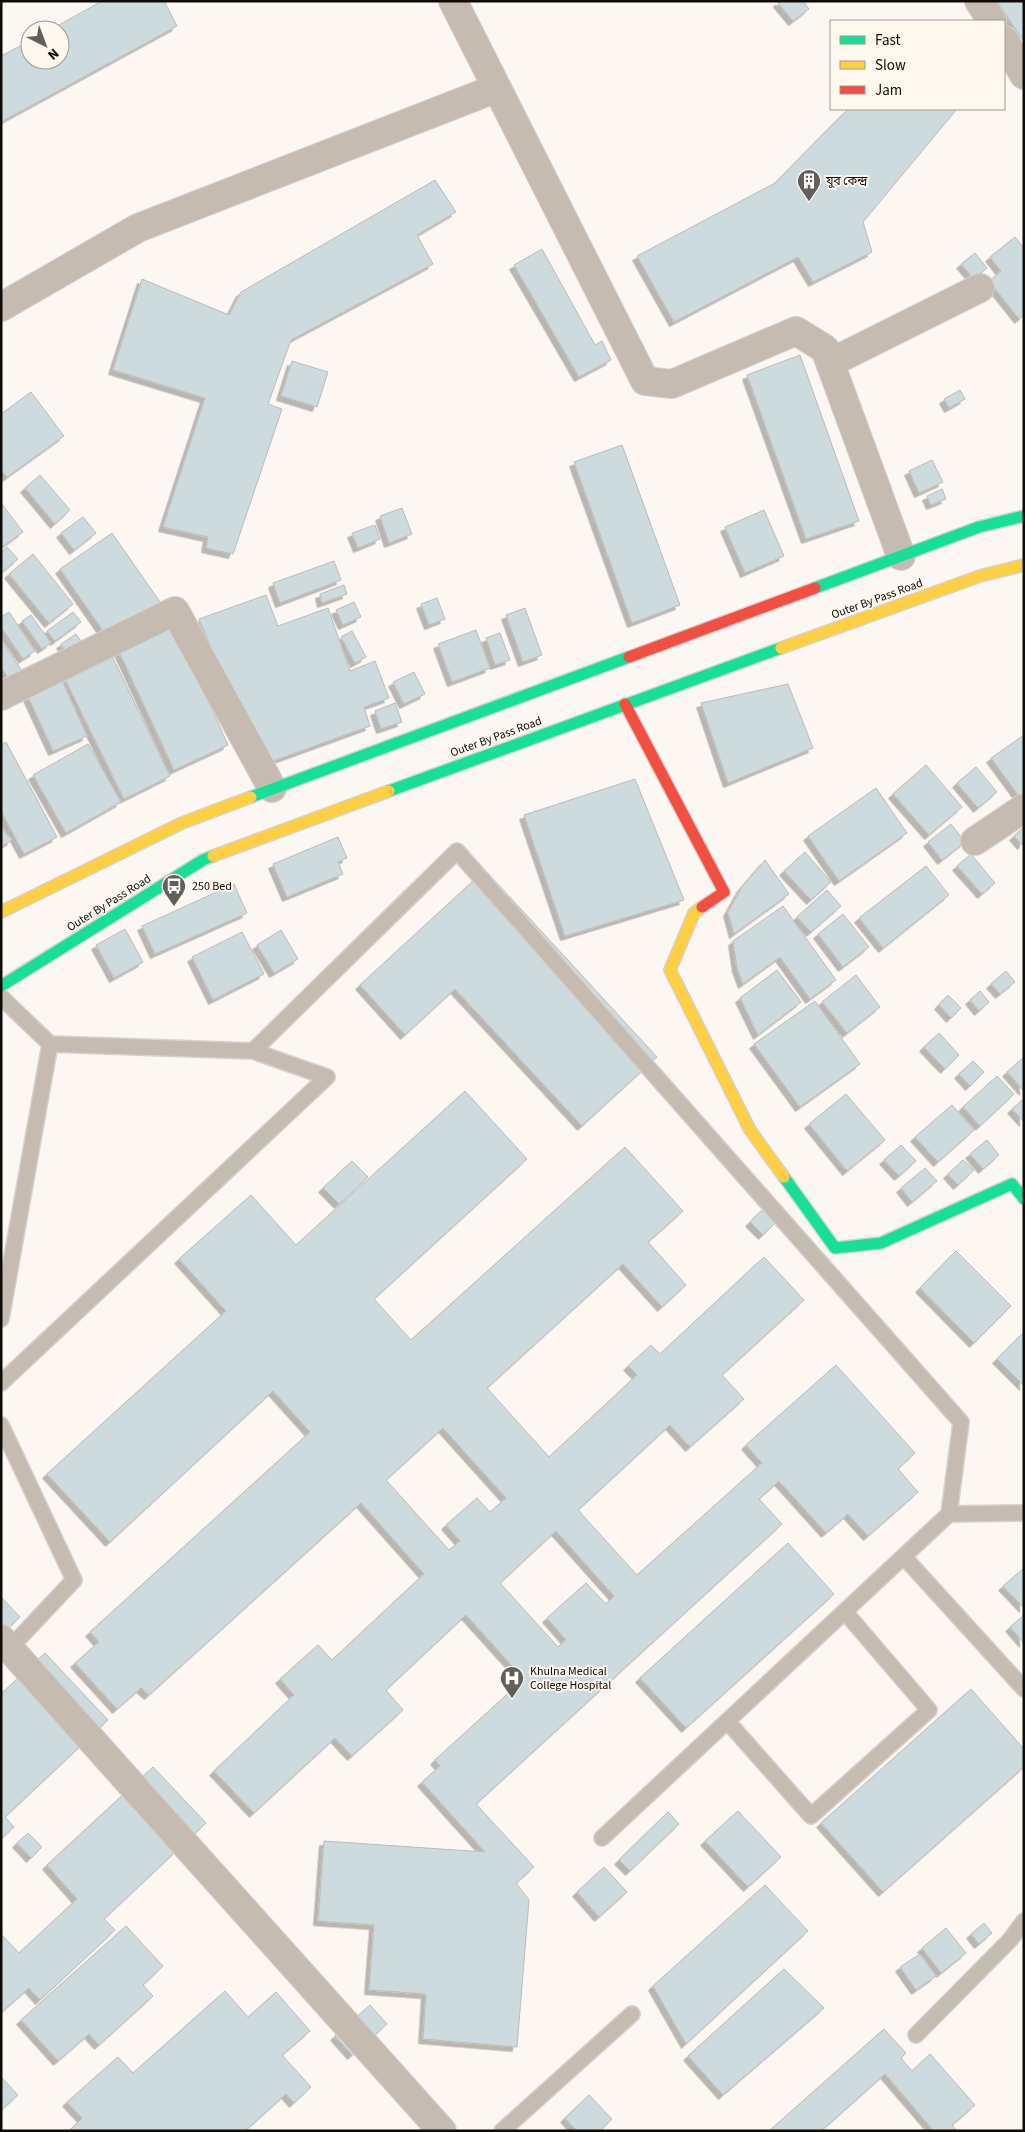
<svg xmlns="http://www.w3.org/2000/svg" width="1025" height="2132" font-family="'Source Sans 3','Noto Sans Bengali',sans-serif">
<defs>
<filter id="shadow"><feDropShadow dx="-4.5" dy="4.5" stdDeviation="0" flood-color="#0004"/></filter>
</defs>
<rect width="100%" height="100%" fill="#fcf7f2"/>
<path fill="#cddade" stroke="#bbbbb9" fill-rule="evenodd" filter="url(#shadow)" d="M102 1H164L177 26 1 122V56L30 41V60H60V30H50Z
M779 1H803L809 9 793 21 778 3Z
M997 1H1024V42Z
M848 109H957L863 222 872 252 813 282 798 257 674 322 637 256 775 183Z
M435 180 456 212 417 235 433 264 291 340 268 404 282 409 233 554 206 548 208 537 163 527 205 398 113 370 142 279 229 315 241 292Z
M1015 237 1024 248V315L1019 319 989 281 1001 271 990 257Z
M542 249 595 345 602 341 611 360 579 377 514 265Z
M975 253 987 268 974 279 961 264Z
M800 355 859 521 806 539 747 375Z
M292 361 328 372 317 407 281 396Z
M960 390 965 399 949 408 944 399Z
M31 392 64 436 7 477 1 470V414Z
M622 445 680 605 632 623 574 462Z
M932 460 943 482 919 493 909 471Z
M40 475 70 510 55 524 25 488Z
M942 489 946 499 931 505 927 496Z
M1 503 23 532 1 548Z
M402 508 412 534 389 543 380 516Z
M764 510 784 556 745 573 725 527Z
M83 517 96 533 74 550 61 533Z
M375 525 380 539 358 548 352 533Z
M112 533 160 602 108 638 60 569Z
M7 547 18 559 1 573V553Z
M33 554 73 604 49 623 9 574Z
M334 561 341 580 280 603 273 583Z
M344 585 347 594 322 603 320 594Z
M266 595 278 626 328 608 350 671 375 661 389 698 364 707 370 726 262 765 199 619Z
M437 598 445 619 429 625 421 604Z
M354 602 361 617 343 625 336 610Z
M525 608 542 655 523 662 506 615Z
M9 612 35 651 23 659 1 627V617Z
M73 612 81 622 55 641 47 631Z
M31 615 51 643 42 649 22 621Z
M172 621 228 745 174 770 117 647Z
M476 630 490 668 452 682 438 644Z
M352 631 366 657 355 663 341 637Z
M500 633 510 660 495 665 486 638Z
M76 634 83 644 67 655 61 644Z
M1 640 22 671 9 679 1 667Z
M112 656 170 776 124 799 65 679Z
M414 672 425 694 404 704 393 682Z
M59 674 87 736 53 751 25 690Z
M788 684 813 748 728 783 701 703Z
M395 703 402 722 381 729 375 711Z
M1024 735V797L1021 799 991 758Z
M6 742 57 837 24 854 1 811V745Z
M88 744 121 802 66 833 33 775Z
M926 765 962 807 929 835 893 794Z
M976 767 997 792 978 808 957 783Z
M635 779 684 900 565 936 524 815Z
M876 788 907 833 839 881 808 836Z
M951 824 965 842 942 860 928 842Z
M1 827 12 840 1 847Z
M1024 827V843L1022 845 1014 836Z
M338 837 347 858 338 862 343 874 287 897 273 864Z
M805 852 831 882 811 900 784 871Z
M971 854 995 883 982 894 957 866Z
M765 860 789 894 734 934 728 912 742 887Z
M926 866 949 895 883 948 859 918Z
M485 870 657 1057 582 1126 455 989 405 1035 360 985Z
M234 884 247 913 155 954 142 926Z
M827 890 841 906 811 932 797 917Z
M783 906 836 980 810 999 780 957 743 984 737 968 733 941Z
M843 914 869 947 843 967 818 934Z
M125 929 143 962 114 978 96 945Z
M281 930 298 959 274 973 257 945Z
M242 932 264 974 213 1000 192 957Z
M777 970 801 1002 758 1035 740 998Z
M1006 971 1015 982 1000 994 991 984Z
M856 975 880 1007 847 1033 822 1002Z
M980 991 989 1002 979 1011 970 1000Z
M948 995 961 1008 951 1018 939 1005Z
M815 1001 860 1064 800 1107 754 1044Z
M939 1033 959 1055 945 1069 924 1047Z
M1024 1057V1091L1007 1072Z
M973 1061 984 1072 970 1086 959 1074Z
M997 1076 1014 1094 980 1126 963 1107Z
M465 1091 527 1159 374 1299 411 1340 625 1147 683 1211 648 1242 686 1285 662 1307 623 1264 487 1388 549 1457 637 1375 628 1366 651 1345 660 1354 764 1257 804 1300 722 1375 744 1399 690 1447 670 1425 578 1510 637 1575 762 1463 746 1445 836 1365 915 1453 898 1469 918 1492 868 1536 848 1514 826 1533 779 1481 759 1499 782 1524 476 1804 534 1867 516 1883 529 1900 517 2047 423 2039 426 1994 369 1990 374 1925 318 1921 324 1841 485 1852 422 1782 440 1766 435 1760 524 1679 466 1615 386 1690 403 1710 352 1756 335 1738 254 1813 214 1771 294 1695 280 1679 318 1645 332 1660 424 1574 361 1503 149 1695 141 1688 117 1709 75 1663 99 1642 90 1632 310 1432 273 1391 110 1542 47 1474 226 1311 179 1259 251 1195 296 1245ZM443 1428 506 1498 490 1512 477 1498 446 1525 460 1541 449 1550 386 1480ZM556 1531 614 1596 606 1604 586 1583 547 1618 566 1640 558 1647 500 1583Z
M846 1094 885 1140 847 1171 809 1124Z
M1022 1100 1024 1102V1122L1012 1109Z
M952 1105 974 1130 938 1162 915 1137Z
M987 1140 999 1155 983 1169 970 1154Z
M901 1145 916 1161 899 1176 884 1160Z
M963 1160 974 1170 958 1185 948 1174Z
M352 1161 368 1177 339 1204 323 1188Z
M925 1168 937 1181 912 1202 901 1188Z
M764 1208 777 1221 763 1235 750 1222Z
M956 1251 1011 1306 974 1343 920 1288Z
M1024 1332V1386L997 1359Z
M788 1543 834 1594 686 1728 640 1678Z
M1024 1568V1608L1003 1586Z
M1 1597 20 1617 1 1635Z
M1024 1615V1643L1010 1627Z
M45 1653 108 1720 5 1817 14 1827 1 1839V1694Z
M971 1689 1024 1749V1767L883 1892 821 1823Z
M153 1767 206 1823 104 1919 115 1930 40 2000 29 1988 1 2013V1934L19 1953 77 1899 47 1865Z
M738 1811 781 1857 748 1887 705 1841Z
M668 1812 679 1824 630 1871 619 1860Z
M28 1833 42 1847 31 1858 17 1843Z
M604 1867 627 1892 599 1917 577 1892Z
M765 1885 808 1931 686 2044 653 1986Z
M984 1923 992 1933 979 1944 971 1934Z
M126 1926 163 1966 143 1985 153 1996 99 2045 89 2034 58 2061 21 2020Z
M946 1928 966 1953 941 1973 922 1948Z
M920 1954 936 1976 916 1990 900 1967Z
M784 1969 824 2008 723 2095 688 2056Z
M225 1991 248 2017 276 1992 310 2031 282 2055 311 2087 294 2103 286 2094 245 2131H69L82 2118 67 2102 118 2057 133 2073Z
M370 2005 387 2024 352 2055 335 2036Z
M884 2029 906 2053 901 2058 912 2071 930 2054 975 2105 952 2125 957 2131H934L885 2074 821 2131H769Z
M1 2077 18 2095 1 2110Z
M589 2095 612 2119 600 2131H577L565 2118Z"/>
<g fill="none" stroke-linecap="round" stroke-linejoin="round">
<g stroke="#d5d1cd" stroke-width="18">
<path id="lane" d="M1 997 50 1044 1 1319
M253 1051 457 851 961 1422 949 1514 602 1838
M1 1383 327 1077 253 1051 50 1044
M1 1425 74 1580 10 1648
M949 1514 1024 1513
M904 1557 1024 1689
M727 1721 811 1816 929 1710 845 1612
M916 2035 1010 1940 1024 1921
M502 2131 632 2014"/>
</g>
<g stroke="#d5d1cd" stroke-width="30">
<path id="street" d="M453 1 645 381 672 384 796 331 825 349 901 556
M979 1 992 21
M1004 40 1024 75
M1 307 138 228 497 88
M830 363 980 288
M1 696 175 611 272 788
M975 841 1024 808
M1 1639 442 2131"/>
</g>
<g stroke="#d5d1cd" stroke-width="14">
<path id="fast" d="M815 588 979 527 1024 516
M389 791 781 648
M251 797 629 657
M1 986 203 860 213 856
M784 1177 835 1248 881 1243 1012 1184 1024 1199"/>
</g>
<g stroke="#d5d1cd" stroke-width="14">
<path id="slow" d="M781 648 980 576 1024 565
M213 856 389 791
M702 907 694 913 670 970 750 1130 784 1177
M1 912 182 823 251 797"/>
</g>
<g stroke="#d5d1cd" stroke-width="14">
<path id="jam" d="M629 657 815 588
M625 704 724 892 702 907"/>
</g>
<use href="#lane" stroke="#c5bbb0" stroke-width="15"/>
<use href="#street" stroke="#c5bbb0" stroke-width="28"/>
<use href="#fast" stroke="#16e098" stroke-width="11"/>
<use href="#slow" stroke="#ffcf43" stroke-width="11"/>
<use href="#jam" stroke="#f24e42" stroke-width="11"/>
</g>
<defs>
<g id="building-pin" transform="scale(1.25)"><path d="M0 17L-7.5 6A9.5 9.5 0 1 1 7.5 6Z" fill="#625e5a" stroke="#fff8ef"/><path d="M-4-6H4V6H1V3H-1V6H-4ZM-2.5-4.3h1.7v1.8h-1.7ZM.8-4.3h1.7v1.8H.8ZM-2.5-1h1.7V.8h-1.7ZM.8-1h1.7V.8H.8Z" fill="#fff"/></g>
<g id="bus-pin" transform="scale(1.25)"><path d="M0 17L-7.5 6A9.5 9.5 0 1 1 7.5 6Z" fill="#625e5a" stroke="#fff8ef"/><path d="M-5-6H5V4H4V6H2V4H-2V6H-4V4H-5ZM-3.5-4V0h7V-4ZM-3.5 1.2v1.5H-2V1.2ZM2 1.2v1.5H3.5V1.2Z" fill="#fff"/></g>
<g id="hospital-pin" transform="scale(1.25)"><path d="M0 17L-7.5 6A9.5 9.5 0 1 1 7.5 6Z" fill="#625e5a" stroke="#fff8ef"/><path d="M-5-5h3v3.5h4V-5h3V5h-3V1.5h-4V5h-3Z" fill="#fff"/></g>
</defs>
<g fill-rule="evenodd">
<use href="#building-pin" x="809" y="181"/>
<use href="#bus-pin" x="174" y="886"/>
<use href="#hospital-pin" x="512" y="1678"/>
</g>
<g text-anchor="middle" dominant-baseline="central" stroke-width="4" stroke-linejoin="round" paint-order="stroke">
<g font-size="12" fill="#0f0c08" stroke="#fff8ef" text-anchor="start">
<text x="826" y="181">যুব কেন্দ্র</text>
<text x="192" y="886">250 Bed</text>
<text x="530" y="1671">Khulna Medical<tspan x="530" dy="14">College Hospital</tspan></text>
</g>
<g font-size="12" fill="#0f0c08" stroke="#fff8ef">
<text transform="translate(877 599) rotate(-20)">Outer By Pass Road</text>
<text transform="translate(496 737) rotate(-20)">Outer By Pass Road</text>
<text transform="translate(109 903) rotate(-32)">Outer By Pass Road</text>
</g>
</g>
<rect width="1025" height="2132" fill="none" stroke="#0f0c08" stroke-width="5"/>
<rect x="830" y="20" width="175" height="90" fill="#fff8ef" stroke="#9f9a93"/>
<rect x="840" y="36" width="25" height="8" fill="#16e098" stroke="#9f9a93"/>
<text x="875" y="45" font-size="15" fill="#0f0c08">Fast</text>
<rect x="840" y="61" width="25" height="8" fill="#ffcf43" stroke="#9f9a93"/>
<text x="875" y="70" font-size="15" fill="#0f0c08">Slow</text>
<rect x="840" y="86" width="25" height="8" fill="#f24e42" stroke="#9f9a93"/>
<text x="875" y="95" font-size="15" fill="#0f0c08">Jam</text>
<g transform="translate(45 45) rotate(138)"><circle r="24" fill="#fff8ef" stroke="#9f9a93"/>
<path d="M0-4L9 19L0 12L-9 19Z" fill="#625e5a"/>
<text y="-8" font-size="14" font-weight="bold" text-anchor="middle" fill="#0f0c08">N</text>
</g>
</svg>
